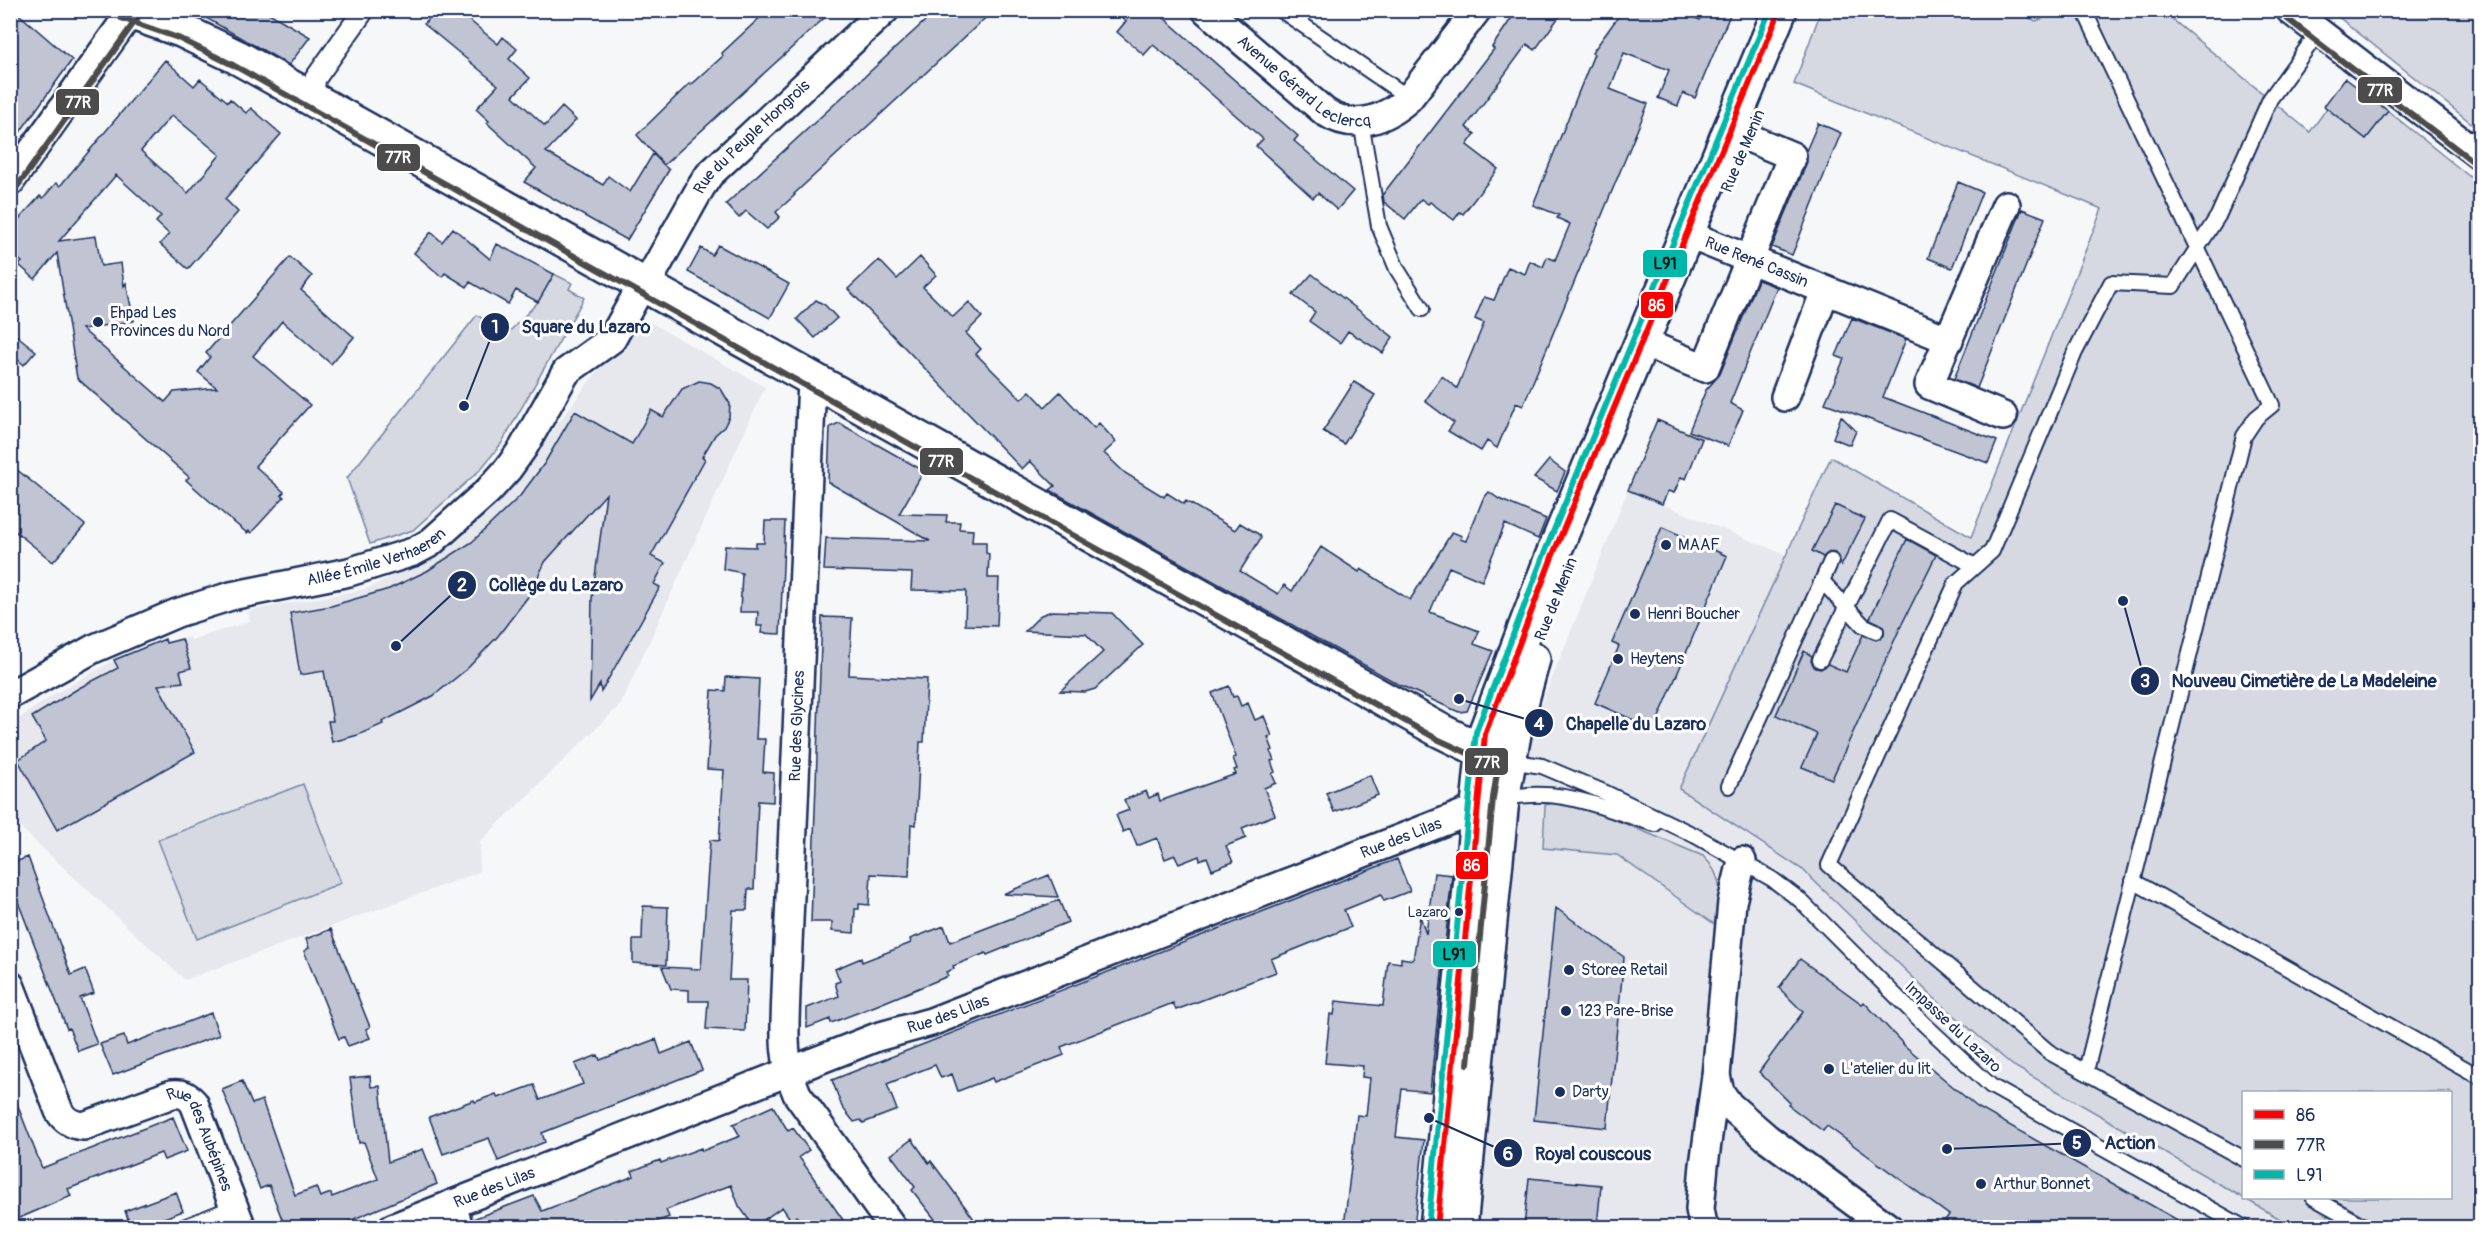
<svg xmlns="http://www.w3.org/2000/svg" width="2491" height="1238" font-family="Pangolin,sans-serif">
<rect width="100%" height="100%" fill="#f6f7f9"/>
<filter id="ink" filterUnits="userSpaceOnUse"><feTurbulence type="fractalNoise" baseFrequency=".0167" numOctaves="2"/><feDisplacementMap in="SourceGraphic" scale="12" xChannelSelector="R" yChannelSelector="G"/><feConvolveMatrix kernelMatrix="1 2 1 2 8 2 1 2 1" color-interpolation-filters="sRGB"/></filter>
<g filter="url(#ink)">
<path fill="#e6e8ee" d="M635 314 765 387 621 704 480 842 479 872 185 980 11 819V724L56 693 114 660 152 643 165 639 167 644 189 637 191 640 250 621 248 611 366 589 442 552 505 495 625 333Z
M1628 490 1786 555 1679 789 1803 870 1933 997 2012 1065 2294 1227 1479 1228 1526 742Z"/>
<path fill="#d6d9e2" stroke="#7884a0" stroke-width="1.5" fill-rule="evenodd" d="M2011 10 2036 21 2062 11H2124L2129 15 2133 11H2162L2310 132 2327 108 2366 139 2388 111 2480 185V1227H2294L2012 1065 1933 997 1803 870 1679 789 1831 457 1971 537 2102 209 1794 84 1821 11ZM2244 1092H2450V1198H2244Z
M2331 11H2480V130Z
M554 274 572 283 569 289 584 298 501 444 480 470 413 530 370 544 347 478 477 315 506 335 538 302Z
M303 784 341 883 197 939 158 840Z
M1559 802 1582 806 1703 856C1725 877 1721 899 1717 926L1617 855 1543 848 1545 805Z"/>
<path fill="#c0c4d3" stroke="#1b2f5e" stroke-width="1.5" fill-rule="evenodd" d="M10 10H14L72 60 10 146Z
M192 10H264L310 37 289 65Z
M435 10H457L498 44 503 37 517 49 509 59 530 78 513 96 545 126 562 107 576 120 546 152 603 185 608 176 630 192 653 154 669 170 627 240 524 182 536 168 487 123 489 121 476 109 498 85 424 24Z
M768 10H833L664 165 637 135 690 83 691 85 723 56 722 53Z
M937 10H994L794 194 795 195 776 212 780 217 767 229 746 211 739 218 726 204Z
M1113 10H1155L1298 136 1294 141 1353 191 1337 210 1318 193 1313 198 1256 146 1263 139 1172 60 1153 45 1144 55 1117 32 1126 21Z
M1517 10H1564L1535 50 1527 44 1466 127 1475 134 1467 145 1498 169 1463 214 1460 212 1454 220 1430 202 1428 204 1421 199 1405 219 1384 202 1383 194 1494 49 1492 47Z
M1623 10H1676L1700 20 1704 10H1732L1695 98 1683 93 1678 106 1658 98 1669 70 1624 53 1610 89 1648 104 1523 406 1516 403 1497 448 1487 441 1481 451 1448 431 1454 423 1425 401 1442 376 1457 388 1484 323 1475 319 1484 297 1494 300 1508 267 1525 274 1530 261 1543 267 1547 257 1555 260 1570 224 1557 218 1559 215 1533 205 1594 54 1592 53Z
M165 60 194 86 200 79 228 102 230 99 246 113 251 108 281 134 225 199 238 212 188 269 160 244 169 234 156 222 161 216 116 175 59 241 96 236 101 266 121 263 124 286 126 283 134 321 82 329 165 402 174 392 217 388 198 372 210 357 206 353 290 257 312 276 301 290 354 337 331 364 282 321 253 356 310 405 255 466 284 492 281 495 284 497 251 533 249 531 247 533 225 515 186 480 189 477 77 378 57 253 35 279 19 265 22 262 10 252V229L40 196 43 198 56 183 60 186ZM172 115 220 155 188 193 141 151Z
M2345 78 2388 111 2366 139 2324 106Z
M1818 123 1841 133 1792 255 1772 247 1807 162 1806 151Z
M1958 182 1982 192 1952 268 1928 258Z
M2022 209 2045 218 1977 388 1954 379Z
M453 228 490 259 497 244 554 274 538 302 516 290 508 304 470 282 467 287 445 273 442 277 414 253 431 232 442 242Z
M718 245 789 284 770 318 688 272 701 248 712 255Z
M920 257 936 275 923 287 953 317 969 302 982 317 966 333 981 349 976 354 1021 399 1030 391 1045 407 1060 392 1094 428 1099 423 1116 442 1104 453 1125 473 1164 497 1167 493 1184 504 1186 501 1235 530 1240 523 1260 535 1261 538 1240 571 1278 594 1284 585 1292 591 1321 547 1359 572 1361 569 1410 600 1452 532 1462 536 1460 539 1466 541 1483 499 1489 492 1499 499 1546 519 1538 539 1505 524 1482 581 1449 567 1430 612 1479 631 1474 644 1493 651 1467 711 1459 712 1452 709 1400 685 1050 490 1055 486 1030 461 1022 469 848 289 879 260 897 279Z
M1312 274 1393 337 1383 353 1348 331 1340 343 1309 321 1315 312 1293 295Z
M1758 280 1777 287 1730 403 1743 410 1728 446 1689 431 1706 390 1720 374Z
M816 300 825 305 837 318 815 338 797 319Z
M1852 318 1906 339 1883 397 1997 441 1988 463 1825 403 1844 359 1836 356Z
M10 330 36 351 24 365 10 353Z
M699 381 711 383 721 389 730 404 729 417 724 427 715 435 702 457 705 459 651 556 665 563 654 584 660 587 601 692 600 684 590 701 592 599 606 494 545 562 530 594 498 636 467 669 433 696 382 722 383 724 358 735 332 742 328 721H333L324 671 300 675 290 613 331 606 389 589 427 571 472 542 520 496 544 464 575 411 632 444 651 410 663 417 682 389Z
M1354 382 1375 395 1344 444 1323 431Z
M1841 416 1856 431 1850 445 1833 438Z
M1657 420 1702 439 1686 479 1681 477 1674 493 1668 491 1662 504 1628 490Z
M839 423 924 471 899 514 947 515 946 522H960L959 529 973 530 972 542H986V553L989 554 988 578H999L997 626 965 625 966 591 911 590 912 573 824 570 826 538 930 541 828 482 830 427Z
M1549 460 1565 472 1557 491 1534 478Z
M10 464 85 525 53 562 10 527Z
M1835 505 1865 519 1841 566 1835 553 1830 552 1823 557 1812 551Z
M765 521H785L780 634 761 633 762 626H757L758 612H740L742 573 723 569 725 546 756 547V543H764Z
M1662 527 1727 556 1654 729 1595 703 1619 646 1612 643Z
M1907 539 1936 555 1900 628 1832 779 1802 767 1817 734 1776 715 1804 651 1812 656 1811 661 1815 668 1821 669 1828 664 1846 672 1863 635 1876 640 1884 635V626L1870 619 1871 616Z
M1052 611 1112 613 1143 645 1095 689 1085 692 1060 691 1103 652 1086 634 1025 631 1041 615Z
M822 617 852 618 849 675 927 679 924 742H920L916 825 911 824 909 876 871 874 869 905 859 904V909H855L854 933 832 931V922H811Z
M165 639 166 643 182 639 191 668 180 671 183 682 158 685 195 752 57 830 18 760 46 741 32 717 79 688 118 668 114 660Z
M726 677 759 679 756 739H765L763 772 774 773 773 802 758 801 754 889H748L747 910H733L729 980H747L745 1031 706 1029 708 1001H689V990L671 989 662 967 701 969 710 840 719 841 724 770 707 769 712 690 725 691Z
M1229 686 1233 697 1237 696 1241 706 1248 703 1255 720 1264 716 1272 736 1268 737 1273 750 1270 751 1274 760 1271 761 1275 772 1272 774 1276 783 1264 788 1275 815 1242 828 1246 838 1226 846 1233 862 1212 870 1207 857 1200 860 1199 856 1179 864 1175 855 1165 859 1157 838 1137 846 1130 829 1123 832 1116 815 1129 810 1124 800 1146 791 1149 798 1158 794 1160 801 1236 774 1234 770 1237 769 1233 758 1236 757 1212 693Z
M1370 775 1378 795 1334 812 1326 793Z
M28 857 71 975 85 969 94 993 80 998 97 1044 78 1051 69 1028 67 1029 10 881V864Z
M1397 859 1410 891 1384 901 1381 895 1344 910 1351 927 1271 959 1276 972 1176 1010 1173 1003 1061 1047 1064 1055 994 1082 992 1078 958 1091 952 1074 941 1078 935 1065 887 1084 897 1110 863 1123 861 1120 854 1122 842 1107 832 1080Z
M1434 873 1452 875 1430 1092 1402 1089 1396 1137 1424 1140 1414 1227H1344L1357 1115 1366 1116 1370 1078 1362 1077 1363 1066 1325 1063 1330 1014 1334 1015 1336 1001 1383 1006 1388 961 1401 963V958L1413 960 1420 916 1426 934Z
M1049 875 1058 897 1003 894Z
M1059 900 1068 922 987 955 986 953 953 966 954 969 946 972 948 976 875 1006 831 1023 830 1019 807 1028V1008L839 996 835 983 840 981 835 969 861 958 862 962 911 943 910 939 944 926 950 942Z
M643 906 668 907 666 965 633 963V940H642Z
M1556 908 1624 957 1607 1128 1534 1120Z
M331 929 370 1027 366 1029 370 1038 348 1046 344 1037 339 1039 304 951 309 948 306 939Z
M1800 959 1862 1004 1864 1002 1905 1046 1977 1107 2190 1227H1955L1945 1220 1949 1215 1827 1126 1823 1131 1788 1105 1790 1103 1759 1072 1803 1012 1779 988Z
M211 1013 219 1035 113 1075 100 1044 124 1036 127 1045Z
M656 1039 661 1054 691 1042 702 1070 542 1133 545 1142 498 1161 489 1138 443 1154 429 1117 474 1100 475 1102 496 1094 498 1098 534 1085 540 1100 583 1084 575 1064 598 1055 600 1060Z
M370 1076 371 1087 380 1086 388 1162 423 1149 437 1184 335 1227H285L269 1185 260 1189 222 1089 242 1081 252 1104 262 1100 295 1195 316 1187 320 1197 331 1193 332 1197 378 1179 364 1142 359 1143 350 1078Z
M10 1091H12L42 1168 173 1117 187 1151 164 1160 161 1153 68 1189 71 1196 10 1222Z
M773 1106 788 1131 793 1128 809 1150 799 1157 848 1227H805L797 1216 791 1220 782 1207 754 1227 739 1206 731 1185 666 1210 669 1217 643 1227 642 1224 634 1227H620L616 1219 594 1227H474L473 1219 534 1196 542 1211 634 1176 632 1171 660 1160 661 1163 701 1148 702 1151 740 1136 733 1124Z
M912 1139 929 1163 931 1161 980 1227H941L912 1190 915 1187 891 1155Z
M1529 1178 1601 1185 1597 1227H1524Z
M176 1192 183 1211 140 1227H131L125 1211Z"/>
<g fill="none" stroke-linecap="round" stroke-linejoin="round">
<g stroke="#1b2f5e" stroke-width="18">
<path id="service" d="M1281 10 1409 98
M2084 10 2272 405 2256 418 2244 436 2086 1071
M1361 122 1379 226 1397 269 1422 309
M1831 561 1822 581 1863 625 1876 631
M1820 660 1890 520 1975 566
M1509 761 1542 766 1606 793 1694 835 1772 879 1800 900 1925 1025 1991 1086 2245 1228
M1729 786 1822 581
M1502 799C1560 785 1601 808 1655 824
M2133 881 2480 1077
M2244 1159 2049 1052 1829 865 1956 583 1992 551 2075 352 2111 283 2173 286 2218 216 2270 99 2318 33
M2314 1198 2368 1228
M181 1228 234 1207"/>
</g>
<g stroke="#1b2f5e" stroke-width="24">
<path id="pedestrian" d="M313 102 315 79 364 10"/>
</g>
<g stroke="#1b2f5e" stroke-width="32">
<g id="minor">
<path id="s1" d="M1206 10 1325 112C1354 131 1385 120 1409 98L1477 10"/>
<path d="M2290 10 2480 156"/>
<path d="M10 182 131 12"/>
<path id="s2" d="M1687 234 1949 340"/>
<path id="s3" d="M645 287 701 187 709 175 885 10"/>
<path d="M1642 342 1705 368 1792 156 1730 130"/>
<path d="M812 380 786 991C785 1030 781 1057 797 1094L893 1228"/>
<path d="M1785 397 1825 291"/>
<path d="M2003 416 1929 385 2006 205"/>
<path id="s4" d="M10 695 93 649 177 613 231 596 349 572 413 552 430 543 488 491 508 469 523 448 566 372 612 339 642 285"/>
<path id="s5" d="M10 985 59 1111C65 1121 72 1125 84 1126L172 1094C183 1093 187 1095 194 1103L242 1228"/>
<path d="M1716 1076 1720 1092 1729 1105 1767 1138 1889 1228"/>
<path d="M452 1204 459 1228"/>
<path id="s6" d="M392 1228 877 1037 931 1022 1494 802"/>
<path d="M1706 1228 1703 1225 1700 1209 1704 1165 1716 1076 1732 902 1742 861"/>
</g>
</g>
<g stroke="#1b2f5e" stroke-width="38">
<path id="tertiary" d="M124 10 181 30 237 57 1441 731 1482 751 1508 761"/>
</g>
<g stroke="#1b2f5e" stroke-width="38">
<path id="primary" d="M1437 1228 1485 734 1552 557 1780 10
M1460 1228 1502 799 1517 718 1533 659"/>
</g>
<use href="#service" stroke="#fff" stroke-width="14"/>
<use href="#pedestrian" stroke="#fff" stroke-width="20"/>
<use href="#minor" stroke="#fff" stroke-width="27"/>
<use href="#tertiary" stroke="#fff" stroke-width="33"/>
<use href="#primary" stroke="#fff" stroke-width="33"/>
<g stroke="#fff" stroke-width="10">
<path id="bus-1" d="M1437 1228 1485 734 1552 557 1780 10"/>
</g>
<g stroke="#fff" stroke-width="10">
<path id="bus-2" d="M2285 17 2475 163
M121 18 178 38 233 65 1437 739 1498 767 1493 798 1468 1064
M17 187 138 17"/>
</g>
<g stroke="#fff" stroke-width="10">
<path id="bus-3" d="M1428 1227 1476 732 1544 554 1770 10"/>
</g>
<use href="#bus-1" stroke="#fe0000" stroke-width="6"/>
<use href="#bus-2" stroke="#4c4c4c" stroke-width="6"/>
<use href="#bus-3" stroke="#00b8aa" stroke-width="6"/>
</g>
</g>
<g fill="#1b2f5e" stroke="#fff" stroke-width="2">
<circle cx="98" cy="322" r="6"/>
<circle cx="1666" cy="545" r="6"/>
<circle cx="1635" cy="614" r="6"/>
<circle cx="1618" cy="659" r="6"/>
<circle cx="1459" cy="912" r="5"/>
<circle cx="1569" cy="970" r="6"/>
<circle cx="1566" cy="1011" r="6"/>
<circle cx="1829" cy="1069" r="6"/>
<circle cx="1560" cy="1092" r="6"/>
<circle cx="1981" cy="1184" r="6"/>
</g>
<g text-anchor="middle" dominant-baseline="central" stroke-width="6" stroke-linejoin="round" paint-order="stroke">
<g font-size="14" fill="#1b2f5e" stroke="#fff" text-anchor="end">
<text x="1448" y="912">Lazaro</text>
</g>
<g font-size="16" fill="#1b2f5e" stroke="#fff">
<text stroke="none"><textPath href="#s1" startOffset="124">Avenue Gérard Leclercq</textPath></text>
<text stroke="none"><textPath href="#s3" startOffset="186">Rue du Peuple Hongrois</textPath></text>
<text transform="translate(1743 151) rotate(-67)">Rue de Menin</text>
<text stroke="none"><textPath href="#s2" startOffset="75">Rue René Cassin</textPath></text>
<text stroke="none"><textPath href="#s4" startOffset="394">Allée Émile Verhaeren</textPath></text>
<text transform="translate(1556 599) rotate(-68)">Rue de Menin</text>
<text transform="translate(797 726) rotate(-88)">Rue des Glycines</text>
<text stroke="none"><textPath href="#s6" startOffset="1082">Rue des Lilas</textPath></text>
<text stroke="none"><textPath href="#s6" startOffset="596">Rue des Lilas</textPath></text>
<text transform="translate(1953 1027) rotate(43)">Impasse du Lazaro</text>
<text stroke="none"><textPath href="#s5" startOffset="316">Rue des Aubépines</textPath></text>
<text stroke="none"><textPath href="#s6" startOffset="110">Rue des Lilas</textPath></text>
</g>
<g font-size="16" fill="#1b2f5e" stroke="#fff" text-anchor="start">
<text x="110" y="313">Ehpad Les<tspan x="110" dy="18">Provinces du Nord</tspan></text>
<text x="1678" y="545">MAAF</text>
<text x="1647" y="614">Henri Boucher</text>
<text x="1630" y="659">Heytens</text>
<text x="1581" y="970">Storee Retail</text>
<text x="1578" y="1011">123 Pare-Brise</text>
<text x="1841" y="1069">L'atelier du lit</text>
<text x="1572" y="1092">Darty</text>
<text x="1993" y="1184">Arthur Bonnet</text>
</g>
</g>
<path fill="none" stroke="#1b2f5e" stroke-width="2" d="M464 406L495 327M396 646L462 585M2123 601L2145 681M1459 699L1539 723M1947 1149L2077 1143M1429 1118L1508 1153"/>
<g fill="#1b2f5e" stroke="#fff" stroke-width="2">
<circle cx="464" cy="406" r="6"/>
<circle cx="396" cy="646" r="6"/>
<circle cx="2123" cy="601" r="6"/>
<circle cx="1459" cy="699" r="6"/>
<circle cx="1947" cy="1149" r="6"/>
<circle cx="1429" cy="1118" r="6"/>
<circle cx="495" cy="327" r="15"/>
<circle cx="462" cy="585" r="15"/>
<circle cx="2145" cy="681" r="15"/>
<circle cx="1539" cy="723" r="15"/>
<circle cx="2077" cy="1143" r="15"/>
<circle cx="1508" cy="1153" r="15"/>
</g>
<g font-size="18" text-anchor="middle" font-weight="bold" fill="#fff">
<text x="495" y="333">1</text>
<text x="462" y="591">2</text>
<text x="2145" y="687">3</text>
<text x="1539" y="730">4</text>
<text x="2077" y="1149">5</text>
<text x="1508" y="1160">6</text>
</g>
<g font-size="18" text-anchor="middle" font-weight="bold" fill="#1b2f5e" stroke="#fff" stroke-width="6" stroke-linejoin="round" paint-order="stroke">
<text x="586" y="333">Square du Lazaro</text>
<text x="556" y="591">Collège du Lazaro</text>
<text x="2304" y="687">Nouveau Cimetière de La Madeleine</text>
<text x="1636" y="730">Chapelle du Lazaro</text>
<text x="2130" y="1149">Action</text>
<text x="1593" y="1160">Royal couscous</text>
</g>
<g stroke="#fff" stroke-width="2">
<rect x="2357" y="76" width="46" height="28" rx="6" fill="#4c4c4c"/>
<rect x="55" y="88" width="45" height="28" rx="6" fill="#4c4c4c"/>
<rect x="376" y="143" width="45" height="29" rx="6" fill="#4c4c4c"/>
<rect x="1642" y="249" width="46" height="29" rx="6" fill="#00b8aa"/>
<rect x="1640" y="291" width="34" height="28" rx="6" fill="#fe0000"/>
<rect x="919" y="447" width="45" height="29" rx="6" fill="#4c4c4c"/>
<rect x="1464" y="747" width="45" height="29" rx="6" fill="#4c4c4c"/>
<rect x="1455" y="851" width="34" height="29" rx="6" fill="#fe0000"/>
<rect x="1432" y="940" width="45" height="28" rx="6" fill="#00b8aa"/>
</g>
<g font-size="16" text-anchor="middle" font-weight="bold" fill="#fff">
<text x="2380" y="96">77R</text>
<text x="78" y="108">77R</text>
<text x="398" y="163">77R</text>
<text x="1657" y="311">86</text>
<text x="941" y="467">77R</text>
<text x="1487" y="768">77R</text>
<text x="1472" y="871">86</text>
</g>
<g font-size="16" text-anchor="middle" font-weight="bold" fill="#111">
<text x="1665" y="269">L91</text>
<text x="1454" y="960">L91</text>
</g>
<rect width="2491" height="1238" fill="none" stroke="#fff" stroke-width="36"/>
<rect x="18" y="18" width="2455" height="1202" fill="none" stroke="#1b2f5e" stroke-width="2" filter="url(#ink)"/>
<rect x="2242" y="1091" width="210" height="108" fill="#ffffff" stroke="#a4acbf" stroke-width="1.5"/>
<rect x="2254" y="1110" width="30" height="9" fill="#fe0000" stroke="#a4acbf" stroke-width="1.5"/>
<text x="2296" y="1121" font-size="18" fill="#1b2f5e">86</text>
<rect x="2254" y="1140" width="30" height="9" fill="#4c4c4c" stroke="#a4acbf" stroke-width="1.5"/>
<text x="2296" y="1151" font-size="18" fill="#1b2f5e">77R</text>
<rect x="2254" y="1170" width="30" height="9" fill="#00b8aa" stroke="#a4acbf" stroke-width="1.5"/>
<text x="2296" y="1181" font-size="18" fill="#1b2f5e">L91</text>
</svg>
